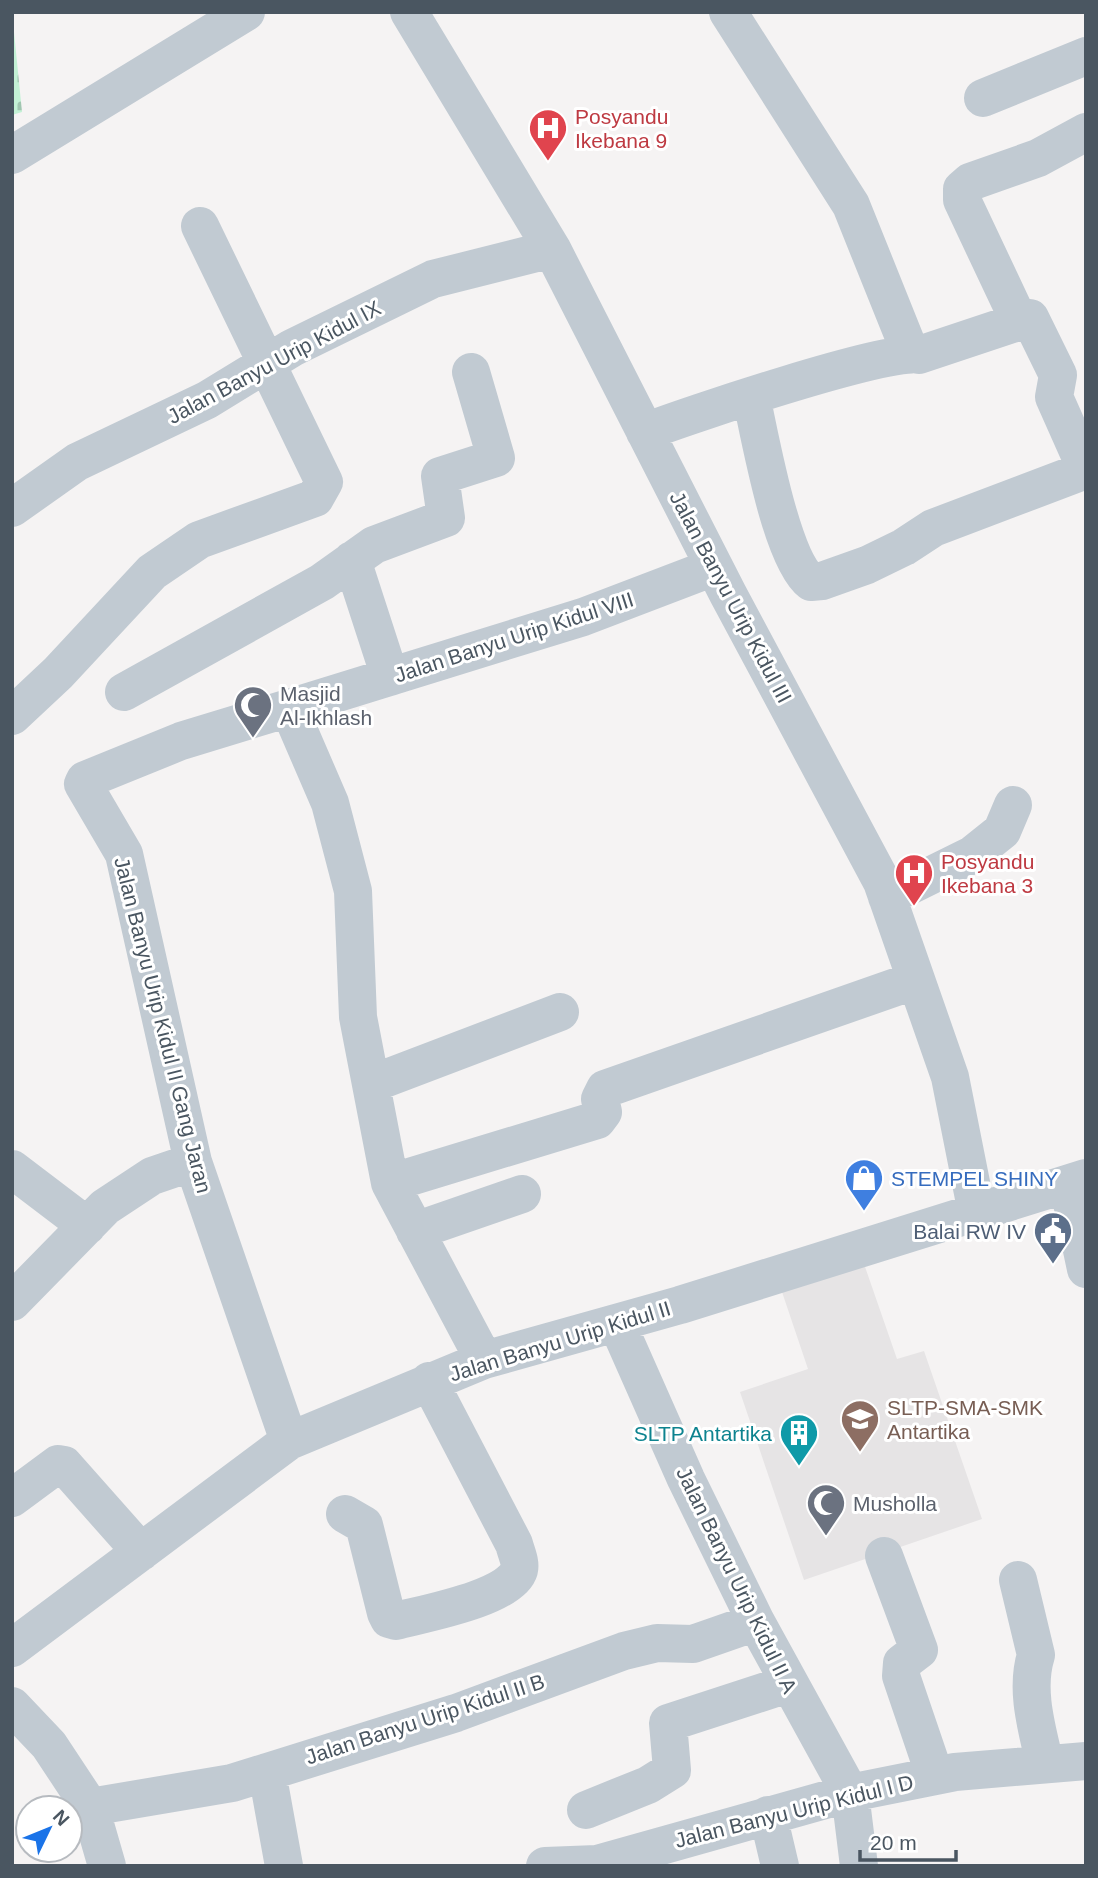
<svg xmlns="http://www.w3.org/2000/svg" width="1098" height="1878" font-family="Helvetica,sans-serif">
<defs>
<pattern id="cemetery-stones" width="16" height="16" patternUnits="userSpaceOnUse" patternTransform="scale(1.75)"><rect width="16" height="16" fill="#c3f1d5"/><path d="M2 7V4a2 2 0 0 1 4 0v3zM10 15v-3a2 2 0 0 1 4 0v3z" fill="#a0c6b0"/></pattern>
</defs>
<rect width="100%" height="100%" fill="#f5f3f3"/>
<path fill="#e6e4e5" d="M863 1261 897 1359 924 1351 982 1519 804 1580 740 1392 808 1369 781 1289Z"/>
<path fill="url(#cemetery-stones)" d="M12 12 22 112 12 115Z"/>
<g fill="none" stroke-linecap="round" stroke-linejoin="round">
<path stroke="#c1cad2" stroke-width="38" d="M409 12 552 249 728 594 882 882 950 1077 977 1213
M728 12 851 205 910 352
M983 98 1086 56
M12 155 246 12
M1019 321 962 200V189L970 182 1038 158 1086 132
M751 396C760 436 781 559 811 582L822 581 867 565 904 547 933 528 1086 470
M645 432C683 417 892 347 919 355L1030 318 1058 375 1054 397 1086 469
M12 508 77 462 207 400 292 348 433 279 552 249
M352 560 390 677
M124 692 322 582 374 545 446 518 440 476 496 458 471 372
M289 708 181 741 85 780 83 784 124 854 193 1162 289 1441
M12 716 58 673 152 572 199 540 315 498 324 482 200 226
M887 897 972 855 1002 831 1013 805
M371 1084 560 1012
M12 1169 87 1226
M390 1183 597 1120 603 1112 600 1099 605 1089 916 980
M1068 1184 1086 1269
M415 1231 522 1194
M12 1302 105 1207 152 1176 193 1162
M617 1323 686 1479 756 1622 850 1793 859 1866
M484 1360 390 1183 358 1017 353 891 330 803 289 708 583 617 714 567
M12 1498 58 1464 64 1465 141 1552
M345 1514 364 1525 386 1613 389 1619 396 1621C422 1614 511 1598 519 1570 521 1562 516 1552 514 1544L429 1381
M884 1556 919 1650 902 1663 901 1676 935 1776
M1018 1580 1036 1655C1025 1690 1037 1729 1045 1764
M12 1648 289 1441 484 1360 680 1305 1086 1178
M12 1706 49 1745 90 1807 107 1866
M267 1772 284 1866
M90 1807 232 1783 456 1713 624 1651 657 1643 693 1644 756 1622
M586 1810 648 1785 672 1770 668 1723 788 1684
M768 1815 780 1866
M545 1866 597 1864 850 1793 955 1772 1086 1761"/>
</g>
<defs>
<g id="hospital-pin" transform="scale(2.0125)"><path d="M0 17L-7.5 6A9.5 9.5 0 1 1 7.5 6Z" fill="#e0444e" stroke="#fff"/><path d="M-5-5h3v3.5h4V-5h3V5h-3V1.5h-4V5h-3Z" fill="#fff"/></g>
<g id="mosque-pin" transform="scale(2.0125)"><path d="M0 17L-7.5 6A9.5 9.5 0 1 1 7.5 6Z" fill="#6b7280" stroke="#fff"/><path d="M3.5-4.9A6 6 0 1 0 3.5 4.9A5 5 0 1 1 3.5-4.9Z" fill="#fff"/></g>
<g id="shop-pin" transform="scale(2.0125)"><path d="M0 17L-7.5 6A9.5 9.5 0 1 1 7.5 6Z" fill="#3f7fe0" stroke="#fff"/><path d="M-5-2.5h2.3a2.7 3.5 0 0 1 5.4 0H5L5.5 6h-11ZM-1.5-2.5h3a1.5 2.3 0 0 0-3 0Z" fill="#fff"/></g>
<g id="civic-pin" transform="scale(2.0125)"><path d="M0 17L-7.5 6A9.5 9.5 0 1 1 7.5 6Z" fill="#5c6f8a" stroke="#fff"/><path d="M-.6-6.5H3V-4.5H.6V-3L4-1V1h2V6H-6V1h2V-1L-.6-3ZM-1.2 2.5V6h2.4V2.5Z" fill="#fff"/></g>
<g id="school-pin" transform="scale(2.0125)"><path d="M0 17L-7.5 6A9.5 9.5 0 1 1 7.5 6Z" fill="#8d6e63" stroke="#fff"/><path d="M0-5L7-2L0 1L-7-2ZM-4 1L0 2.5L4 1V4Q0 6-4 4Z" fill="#fff"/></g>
<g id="building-pin" transform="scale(2.0125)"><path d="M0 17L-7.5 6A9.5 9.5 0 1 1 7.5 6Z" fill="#0f9aa8" stroke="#fff"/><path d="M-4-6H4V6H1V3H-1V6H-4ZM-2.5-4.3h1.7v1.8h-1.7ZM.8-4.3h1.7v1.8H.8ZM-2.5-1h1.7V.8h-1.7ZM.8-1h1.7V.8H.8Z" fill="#fff"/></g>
</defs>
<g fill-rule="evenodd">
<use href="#hospital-pin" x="548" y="128"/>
<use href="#mosque-pin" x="253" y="705"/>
<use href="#hospital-pin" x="914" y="873"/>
<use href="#shop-pin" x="864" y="1178"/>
<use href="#civic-pin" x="1053" y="1231"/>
<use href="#school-pin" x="860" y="1419"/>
<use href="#building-pin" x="799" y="1433"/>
<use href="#mosque-pin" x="826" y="1503"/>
</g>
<g text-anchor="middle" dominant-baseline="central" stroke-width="6" stroke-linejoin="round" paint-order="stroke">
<g font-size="21" fill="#be3a42" stroke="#fff" text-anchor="start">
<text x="575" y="116">Posyandu<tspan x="575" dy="24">Ikebana 9</tspan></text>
<text x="941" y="861">Posyandu<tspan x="941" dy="24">Ikebana 3</tspan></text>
</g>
<g font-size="21" fill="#4a5661" stroke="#fff">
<text transform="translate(274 362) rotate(-28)">Jalan Banyu Urip Kidul IX</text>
<text transform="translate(731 597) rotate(62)">Jalan Banyu Urip Kidul III</text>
<text transform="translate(514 637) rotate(-18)">Jalan Banyu Urip Kidul VIII</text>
<text transform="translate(163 1025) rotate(76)">Jalan Banyu Urip Kidul II Gang Jaran</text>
<text transform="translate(560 1341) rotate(-17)">Jalan Banyu Urip Kidul II</text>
<text transform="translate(737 1580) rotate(64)">Jalan Banyu Urip Kidul II A</text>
<text transform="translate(425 1719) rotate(-18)">Jalan Banyu Urip Kidul II B</text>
<text transform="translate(794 1811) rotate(-14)">Jalan Banyu Urip Kidul I D</text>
</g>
<g font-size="21" fill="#5b616d" stroke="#fff" text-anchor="start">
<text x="280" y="693">Masjid<tspan x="280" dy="24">Al-Ikhlash</tspan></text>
<text x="853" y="1503">Musholla</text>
</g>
<g font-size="21" fill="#366cbe" stroke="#fff" text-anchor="start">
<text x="891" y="1178">STEMPEL SHINY</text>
</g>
<g font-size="21" fill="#4e5e75" stroke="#fff" text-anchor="end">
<text x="1026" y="1231">Balai RW IV</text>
</g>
<g font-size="21" fill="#785e54" stroke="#fff" text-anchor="start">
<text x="887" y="1407">SLTP-SMA-SMK<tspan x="887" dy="24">Antartika</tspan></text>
</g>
<g font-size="21" fill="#0d838f" stroke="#fff" text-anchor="end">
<text x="772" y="1433">SLTP Antartika</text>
</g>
</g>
<rect width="1098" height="1878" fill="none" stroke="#4a5661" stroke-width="28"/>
<g transform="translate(49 1829) rotate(47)"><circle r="33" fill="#ffffff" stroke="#b7bbc0" stroke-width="2"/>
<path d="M0-5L12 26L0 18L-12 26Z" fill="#1a73e8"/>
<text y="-10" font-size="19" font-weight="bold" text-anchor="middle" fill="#4a5661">N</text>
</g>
<path d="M860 1850v10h96v-10" fill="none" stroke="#4a5661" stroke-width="3.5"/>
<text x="870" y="1850" font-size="21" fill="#4a5661" stroke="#ffffff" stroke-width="5" paint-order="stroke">20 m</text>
</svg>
